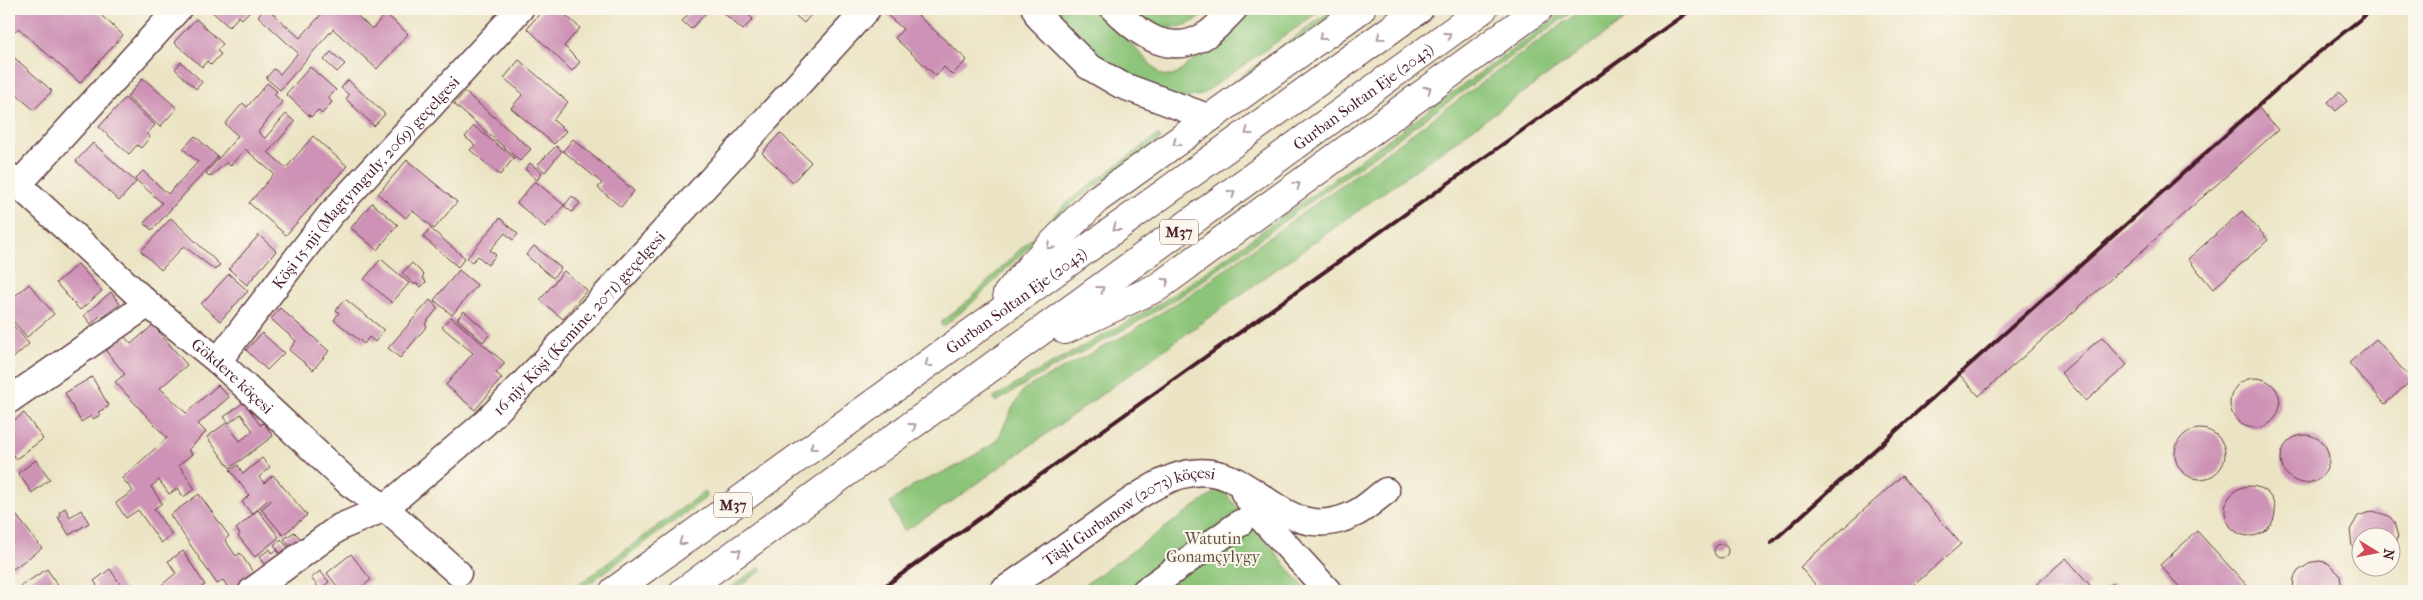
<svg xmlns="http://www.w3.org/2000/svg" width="2423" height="600" font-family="'IM FELL French Canon',serif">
<rect width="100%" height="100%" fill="#fbf7ec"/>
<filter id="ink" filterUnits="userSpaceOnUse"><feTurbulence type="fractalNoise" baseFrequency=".02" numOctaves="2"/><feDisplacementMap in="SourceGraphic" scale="10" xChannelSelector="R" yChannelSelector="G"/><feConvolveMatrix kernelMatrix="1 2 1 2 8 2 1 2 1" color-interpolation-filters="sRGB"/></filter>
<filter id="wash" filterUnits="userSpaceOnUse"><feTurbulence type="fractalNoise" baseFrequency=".0096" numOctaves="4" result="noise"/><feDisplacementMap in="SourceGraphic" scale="20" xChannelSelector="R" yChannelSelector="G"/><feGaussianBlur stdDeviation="1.12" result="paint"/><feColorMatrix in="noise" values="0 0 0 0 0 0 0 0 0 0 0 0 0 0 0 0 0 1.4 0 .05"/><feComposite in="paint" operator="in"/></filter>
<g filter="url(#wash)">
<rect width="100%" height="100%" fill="#ebe4c4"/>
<path fill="#8cc579" stroke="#6b7252" d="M1041 9H1098L1160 74C1168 77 1173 77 1180 72L1249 9H1323L1201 95 1173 100 1139 93Z
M1132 9C1146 9 1157 15 1171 15 1183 15 1192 9 1205 9L1208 12C1191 26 1167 34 1146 23 1141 20 1136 13 1132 9Z
M1333 9H1341L1235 85 1233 82Z
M1568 9H1576L1191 289C1129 331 1059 361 996 402L994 398C1057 357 1126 327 1188 285Z
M1583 9H1640L954 500 904 531 890 503 912 486 957 466 997 441 1013 407 1024 389 1129 333 1194 292Z
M1158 135 1161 139 1072 204 973 302 943 327 940 323 970 299 1070 200Z
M1221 488 1307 591H1076Z
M705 491 708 496 579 591H570Z
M760 567 762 570 733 591H725Z"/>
<g id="blocks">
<path fill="#cd92b5" d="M9 9H94L123 35 80 83 18 28 9 39Z
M209 9H249L251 10 242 19 239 16 229 27Z
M265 9H268L300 38 326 9H352L351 10 372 29 386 14 408 34 377 69 333 29 280 90 266 78 274 69 280 74 298 53 258 16Z
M544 9H559L580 28 564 46 580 62 572 71 527 28Z
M693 9H702L706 13 691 29 682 21Z
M719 9H741L753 19 743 30Z
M788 9H816L804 23Z
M891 9H911L967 60 952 75 944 67 936 76 895 38 903 29 886 14Z
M196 19 223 44 217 51 221 54 211 65 207 61 202 67 174 42Z
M331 52 345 64 337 72 324 60Z
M9 53 52 91 34 110 9 88Z
M519 60 568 102 553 120 566 131 554 144 511 108 523 94 504 78Z
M181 62 202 82 196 89 175 69Z
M310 67 336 90 328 98 332 102 322 114 318 110 311 117 286 94Z
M143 78 177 108 160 127 127 97Z
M348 80 385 114 374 126 346 99 349 95 341 88Z
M267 83 277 91 274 94 282 102 258 132 265 138 286 114 295 122 268 152 286 168 313 136 347 166 286 235 249 203 274 174 245 149 230 166 227 162 210 177 206 173 238 136 225 124 243 103 247 107Z
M465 92 531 149 520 161 454 104Z
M2339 92 2347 101 2336 111 2328 102Z
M125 98 155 125 147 134 150 137 141 148 137 145 129 154 99 127Z
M2257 106 2278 130 1979 396 1958 373Z
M474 126 514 158 500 175 470 150 475 145 465 137Z
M780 133 811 162 793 182 762 153Z
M195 136 218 157 152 230 144 223 162 203 135 179 143 171 168 194 198 162 183 149Z
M573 139 634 191 621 207 598 188 602 183 563 151Z
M93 143 136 182 119 201 76 161Z
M556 146 562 151 545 172 537 165Z
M407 160 457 202 434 229 412 210 406 218 378 194Z
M530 163 542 173 537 180 525 169Z
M535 181 564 205 545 227 517 203Z
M572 196 580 203 572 212 564 206Z
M372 203 398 225 377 250 351 228Z
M2242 211 2268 240 2213 289 2188 259Z
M171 218 220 265 215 270 184 246 161 270 141 251Z
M500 218 518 234 513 240 505 233 490 250 496 255 488 265 478 256 472 262 467 258Z
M430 228 465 258 458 267 423 237Z
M259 235 276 251 247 285 229 269Z
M534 246 561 268 553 278 526 255Z
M381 259 409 283 392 303 364 279Z
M412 263 424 275 422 277 426 282 421 287 416 283 415 285 402 273Z
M78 264 102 291 80 310 56 283Z
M459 270 477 285 452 315 434 300Z
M564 271 587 290 563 319 540 300Z
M229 274 248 291 220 321 201 304Z
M29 284 54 314 27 337 9 317V301Z
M111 292 120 304 103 317 101 315 91 324 84 315Z
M345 299 384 330 375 342 369 337 364 344 334 320 339 313 336 310Z
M430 300 438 308 425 324 427 326 400 358 388 348Z
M280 308 329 351 313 370 289 350 296 341 271 319Z
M464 311 490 334 483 342 457 319Z
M451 317 505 363 496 373 502 378 475 410 446 385 473 353 442 327Z
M9 320 29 344 9 362Z
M153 325 187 365 160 388 186 413 218 385 229 397 198 424 206 432 188 450 192 454 179 465 195 489 183 497 178 488 169 494 159 480 151 487 162 503 154 509 172 535 161 543 138 510 126 518 116 503 133 491 122 478 167 438 115 382 125 374 106 351 124 336 131 344Z
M262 333 284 353 267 370 246 350Z
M2102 337 2127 365 2086 401 2061 373Z
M2376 339 2412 380 2385 404 2349 363Z
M92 377 109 406 98 412 100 415 93 419 91 416 81 422 65 393Z
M2230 403a25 25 0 1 1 50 0a25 25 0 1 1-50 0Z
M244 402 260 425 264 423 273 436 230 468 207 437 226 423 240 441 253 431 241 414 229 423 224 417Z
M24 413 43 439 16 459 9 450V424Z
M2175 454a25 25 0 1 1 50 0a25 25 0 1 1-50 0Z
M2281 459a24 24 0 1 1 48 0a24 24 0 1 1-48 0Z
M262 458 270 467 259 477 264 483 273 475 307 515 283 535 261 509 271 501 269 499 252 514 242 502 249 495 230 470 238 465 243 474Z
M36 460 50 479 32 493 18 473Z
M1902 476 1961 544 1907 591H1821L1800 567Z
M2225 511a25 25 0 1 1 50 0a25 25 0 1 1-50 0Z
M199 494 229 536 225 540 236 556 240 553 255 575 232 591H225L223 589 227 586 223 580 217 584 170 515Z
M9 506 42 548 13 569 9 564Z
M65 508 70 517 81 510 89 523 69 535 58 517 61 516 59 512Z
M258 510 279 537 255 557 238 536 240 534 236 529Z
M2373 511 2389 516 2394 522 2398 537 2396 545 2390 553V538H2360V556L2352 546 2350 530 2358 516Z
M2197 531 2252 591H2183L2160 565Z
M294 532 302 540 291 548 284 539Z
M281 539 289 549 282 555 274 545Z
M1714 551a7 7 0 1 1 14 0a7 7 0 1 1-14 0Z
M270 549 272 553 277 550 281 556 266 567 259 557Z
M183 551 205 585 195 591H160L158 588 176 573 168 561Z
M351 554 371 580 356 591H341L327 573Z
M2066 558 2090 585 2083 591H2029Z
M2320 561 2328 563 2340 575 2342 591H2293L2294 578 2298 571 2312 562Z
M47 569 61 590 24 591 21 586Z
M110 569 125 591H91L97 585 94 581Z
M320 571 329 582 320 589 311 578Z
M2112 583 2119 591H2103Z"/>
</g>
</g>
<g filter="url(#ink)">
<use href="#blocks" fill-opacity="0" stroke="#623d42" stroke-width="1"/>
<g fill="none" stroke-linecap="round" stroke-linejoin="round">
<g stroke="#623d42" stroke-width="29">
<g id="minor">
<path d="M1035 9 1039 17 1088 66 1121 85 1210 118"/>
<path d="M1114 9C1140 35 1172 59 1209 33 1218 26 1226 17 1234 9"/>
<path id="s1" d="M9 176 148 304 218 361 349 483 385 508 458 573"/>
<path d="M18 185 178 9"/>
<path id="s2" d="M218 361 330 215 520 9"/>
<path d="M9 400 148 304"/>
<path d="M1244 493 1263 520 1328 591"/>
<path id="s3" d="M252 591 340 527 385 508 485 423 548 358 867 9"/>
<path id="s4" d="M1003 591C1033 570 1063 549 1093 528 1120 509 1158 477 1192 473 1256 463 1284 551 1356 513 1366 508 1376 498 1386 491"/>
<path d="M1145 591 1240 523"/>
</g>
</g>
<g stroke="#623d42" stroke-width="30">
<g id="highway">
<path d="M1007 294 1035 261 1096 200 1361 9"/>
<path d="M1065 330 1158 287 1539 9"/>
<path id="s5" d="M614 591 1419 9"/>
<path id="s6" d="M684 591 1483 9"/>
</g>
</g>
<use href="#minor" stroke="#fff" stroke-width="26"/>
<use href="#highway" stroke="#fff" stroke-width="28"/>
<path stroke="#4a1f2b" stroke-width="4" d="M1771 543 2307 62 2373 9
M878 591 1692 9"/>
</g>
<defs><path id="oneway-chevron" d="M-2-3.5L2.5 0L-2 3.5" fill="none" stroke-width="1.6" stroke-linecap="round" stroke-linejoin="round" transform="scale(1.25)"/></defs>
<g stroke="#ae9aa0">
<use href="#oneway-chevron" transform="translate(1448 35) rotate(-36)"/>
<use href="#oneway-chevron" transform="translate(1322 37) rotate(144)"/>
<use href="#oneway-chevron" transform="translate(1380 37) rotate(144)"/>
<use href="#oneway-chevron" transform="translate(1428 89) rotate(-36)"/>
<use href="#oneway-chevron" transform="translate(1248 132) rotate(144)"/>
<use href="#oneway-chevron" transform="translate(1176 143) rotate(144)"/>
<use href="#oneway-chevron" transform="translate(1297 185) rotate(-36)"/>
<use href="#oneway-chevron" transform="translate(1232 193) rotate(-36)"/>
<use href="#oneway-chevron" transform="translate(1116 228) rotate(144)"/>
<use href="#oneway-chevron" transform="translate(1050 246) rotate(136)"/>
<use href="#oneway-chevron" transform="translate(1166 281) rotate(-36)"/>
<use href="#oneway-chevron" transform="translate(1101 289) rotate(-36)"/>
<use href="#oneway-chevron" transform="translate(928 364) rotate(144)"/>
<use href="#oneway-chevron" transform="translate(913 426) rotate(-36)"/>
<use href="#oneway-chevron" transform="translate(813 447) rotate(144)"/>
<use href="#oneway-chevron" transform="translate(682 542) rotate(144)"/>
<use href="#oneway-chevron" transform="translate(738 552) rotate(-36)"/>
</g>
</g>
<g text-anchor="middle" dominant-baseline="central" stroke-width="4" stroke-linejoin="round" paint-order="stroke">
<g fill="#fbf7ec" stroke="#7f6065" stroke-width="1">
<rect x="1160" y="219.5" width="38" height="25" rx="4"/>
<rect x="714" y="492.5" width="38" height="25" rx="4"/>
</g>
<g font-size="15" font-weight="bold" fill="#4a1f2b">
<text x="1179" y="232">M37</text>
<text x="733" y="505">M37</text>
</g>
<g font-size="16" fill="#4a1f2b" stroke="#fbf7ec">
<text stroke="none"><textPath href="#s6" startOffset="840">Gurban Soltan Eje (2043)</textPath></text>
<text stroke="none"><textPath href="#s2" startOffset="232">Köşi 15-nji (Magtymguly, 2069) geçelgesi</textPath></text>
<text stroke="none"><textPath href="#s5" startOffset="496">Gurban Soltan Eje (2043)</textPath></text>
<text stroke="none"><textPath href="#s3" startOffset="426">16-njy Köşi (Kemine, 2071) geçelgesi</textPath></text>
<text stroke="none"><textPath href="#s1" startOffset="300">Gökdere köçesi</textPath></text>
<text stroke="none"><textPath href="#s4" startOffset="149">Täşli Gurbanow (2073) köçesi</textPath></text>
</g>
<g font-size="16" fill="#5e5142" stroke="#fbf7ec">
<text x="1213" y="538">Watutin<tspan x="1213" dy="18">Gonamçylygy</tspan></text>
</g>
</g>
<rect width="2423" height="600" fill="none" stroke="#fbf7ec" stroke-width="30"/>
<g transform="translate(2376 552) rotate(100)"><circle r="24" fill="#fbf7ec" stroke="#b4a19f"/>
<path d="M0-4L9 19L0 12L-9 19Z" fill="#d1495b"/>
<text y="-8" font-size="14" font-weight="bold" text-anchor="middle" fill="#4a1f2b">N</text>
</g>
</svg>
